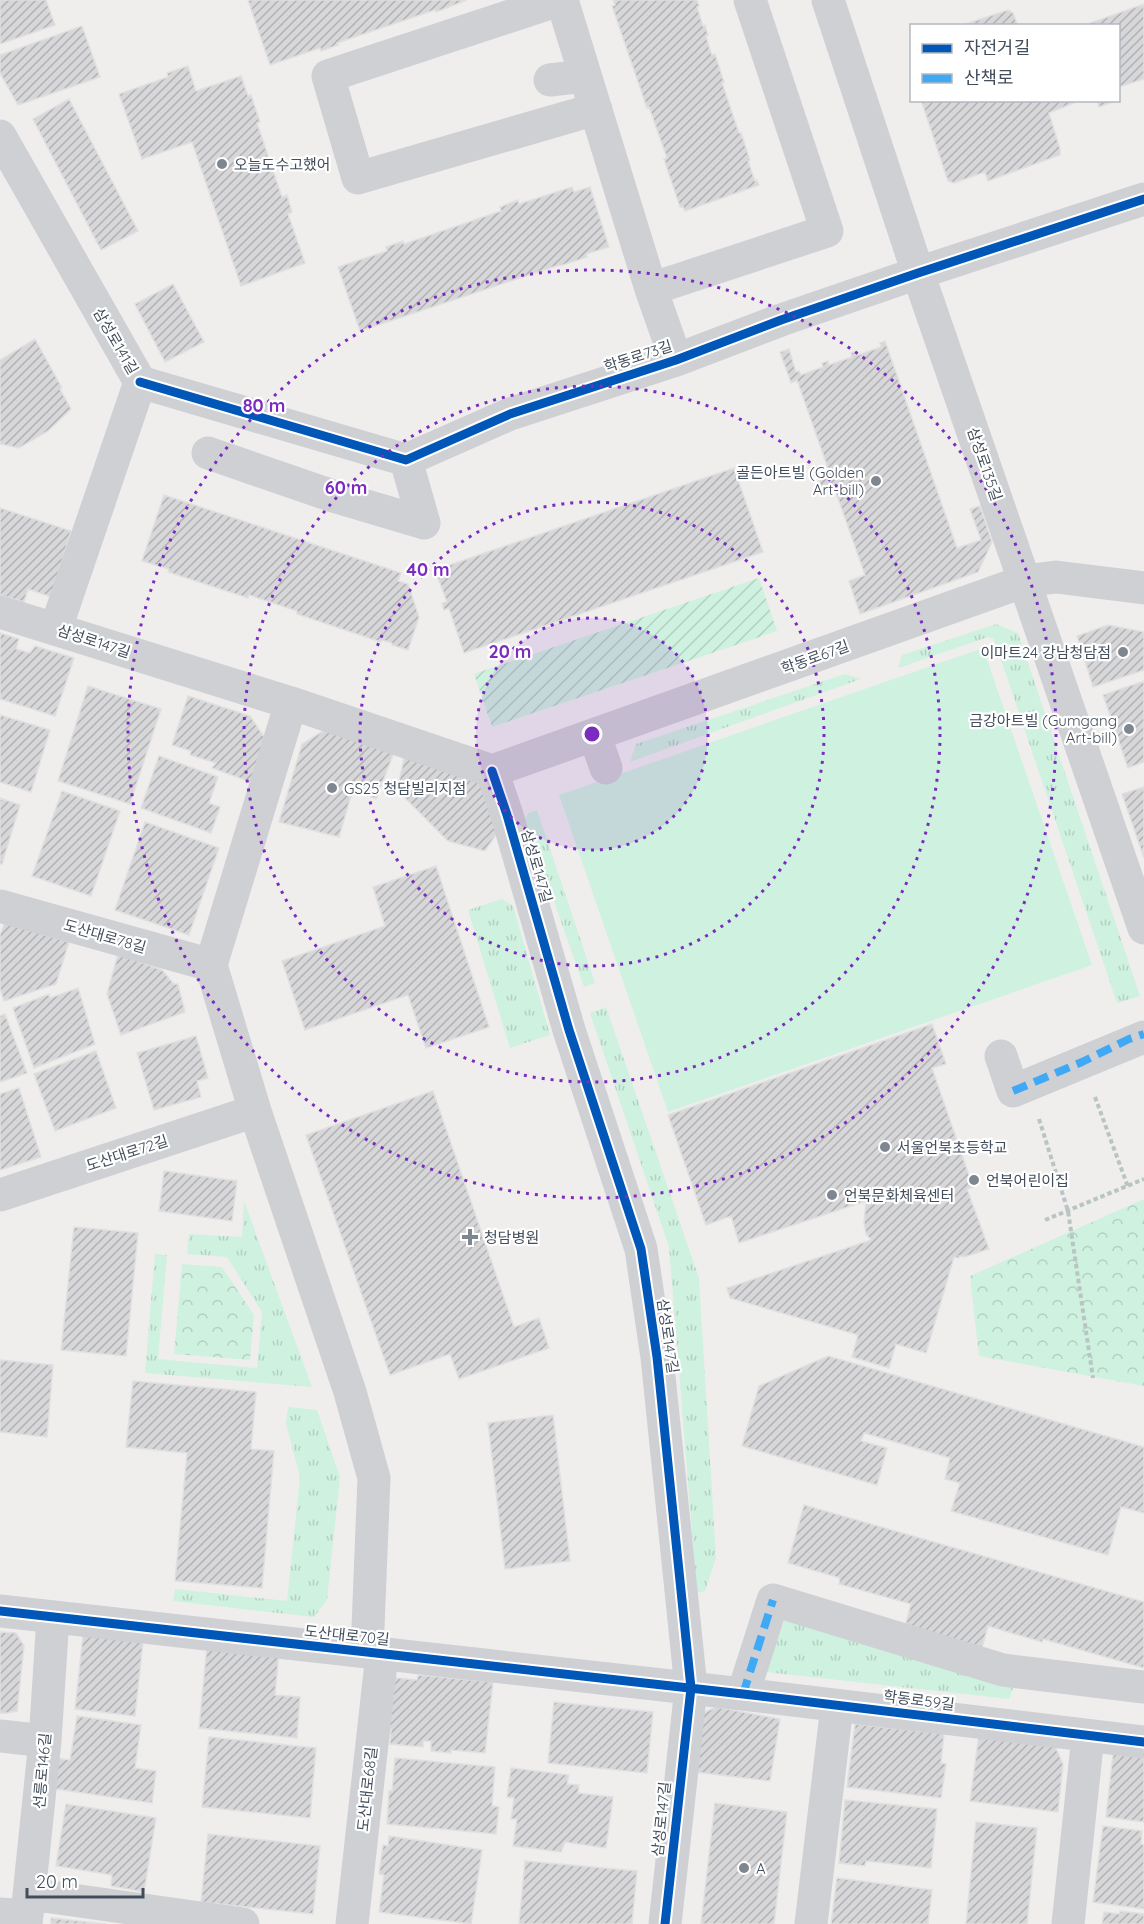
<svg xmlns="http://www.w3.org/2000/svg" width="1144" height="1924" font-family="Quicksand,'Noto Sans KR',sans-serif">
<defs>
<pattern id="grass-tufts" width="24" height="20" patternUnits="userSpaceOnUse" patternTransform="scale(1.5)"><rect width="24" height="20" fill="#cff1df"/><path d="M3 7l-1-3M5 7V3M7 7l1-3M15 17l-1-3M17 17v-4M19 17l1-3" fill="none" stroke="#b3d0c2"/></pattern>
<pattern id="forest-crowns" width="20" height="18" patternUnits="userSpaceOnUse" patternTransform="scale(1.5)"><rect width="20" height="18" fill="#cff1df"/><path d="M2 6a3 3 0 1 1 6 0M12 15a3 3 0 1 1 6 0" fill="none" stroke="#b3d0c2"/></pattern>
<pattern id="garden-furrows" width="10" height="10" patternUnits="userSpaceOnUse" patternTransform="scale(1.5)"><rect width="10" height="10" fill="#cff1df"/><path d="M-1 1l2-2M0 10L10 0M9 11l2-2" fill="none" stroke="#b3d0c2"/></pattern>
<pattern id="building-hatch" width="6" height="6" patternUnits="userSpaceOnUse" patternTransform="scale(1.5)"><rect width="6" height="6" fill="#d7d7d9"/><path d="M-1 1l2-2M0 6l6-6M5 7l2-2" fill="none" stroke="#b0b1b3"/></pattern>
</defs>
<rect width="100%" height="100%" fill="#efeeed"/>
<path fill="url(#grass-tufts)" d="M996 624 1018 633 1140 996 1117 1003 994 639 988 637 898 668 902 655Z
M845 674 861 679 630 762 636 744Z
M537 810 595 983 584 987 525 819 528 813Z
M502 899 513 906 550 1035 510 1048 468 910Z
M606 1007 699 1278 716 1558 705 1591 697 1593 669 1247 590 1013Z
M244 1201 312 1387 145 1373 155 1254 167 1255 158 1359 257 1368 262 1312 227 1257 187 1254 189 1234 242 1237Z
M288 1407 317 1410 340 1477 327 1600 314 1617 173 1601 175 1589 287 1601 300 1477 286 1424Z
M785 1619 1013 1688 1009 1699 766 1672Z"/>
<path fill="url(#forest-crowns)" d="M1144 1199V1386L979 1356 970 1276Z
M182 1264 222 1267 254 1315 250 1360 174 1354Z"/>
<path fill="url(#garden-furrows)" d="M759 578 777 631 492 727 474 674Z"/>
<path fill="#cff1df" d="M983 648 1092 965 668 1112 559 795Z"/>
<path fill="url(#building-hatch)" stroke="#e0e0e0" stroke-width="1.5" d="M0 0H46L55 25 0 44Z
M248 0H467L436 12 435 10 337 43 338 45 321 51 320 48 270 65Z
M613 0H697L699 6 697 7 703 26 705 25 708 35 706 36 710 50 712 55 715 54 724 82 722 83 739 133H741L750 160 748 161 755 181 757 180 759 185 685 211 683 207H680L664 159 667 158 649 107 647 108 612 6 615 5Z
M1144 4V79L1119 87 1118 26H1082Z
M1008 10 1013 13 1018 26H959Z
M82 26 100 77 18 105 0 73V55Z
M188 66 196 91 241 76 248 96 251 95 260 122 257 123 282 197 287 195 292 212 288 214 305 263 241 286 192 142 142 159 119 94 168 77 167 73Z
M69 99 138 231 101 250 33 119Z
M921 100H1081L1049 113 1060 149V155L988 181 985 172 954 183 948 181Z
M1097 100H1115V101L1099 107Z
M572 187 574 192 590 187 609 247 586 254 587 257 560 266 559 265 360 331 338 267 387 251 386 247 403 241 404 244 501 211 500 207 518 200 519 204Z
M173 284 204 342 165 362 135 304Z
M35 339 62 388 60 389 71 409 48 431 19 448 0 444V360Z
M885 341 957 548 981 540 970 509 980 506 992 542 978 572 860 614 849 581 865 575 834 487 822 491 817 475 829 471 797 380 791 383 780 352 789 349 796 372 799 371 801 375 823 367 822 363 828 361 829 365 852 357 851 353 856 351 858 355 881 347 880 343Z
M734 468 763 552 464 653 449 608 444 610 442 603 447 602 435 570Z
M164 495 401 573 398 581 408 584 419 617 408 650 392 645V643L382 640 381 642 297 614V611L249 595 248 598 168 572 169 569 142 561Z
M0 508 71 531 51 597 28 589 24 602 0 595Z
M1108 625 1144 632V670L1093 687 1077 636Z
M0 633 19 639 16 649 30 653 35 646 74 658 55 716 0 699Z
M1144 681V762L1128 768 1103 695Z
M88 686 161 709 130 804 58 781Z
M188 696 250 716 267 741 253 783 212 768 216 763 190 755 191 751 172 745Z
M0 715 50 730 31 792 0 782Z
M331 726 395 750 376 799 353 789 339 837 279 822 302 744Z
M406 750 482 780 500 829 485 851 448 841 397 790Z
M159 756 218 777 209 803 220 807 211 833 141 808Z
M1144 787V858L1122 794Z
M62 791 120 811 91 896 32 876Z
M0 798 20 805 2 864H0Z
M145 822 219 848 189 935 115 910Z
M436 866 489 1027 426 1048 408 995 305 1030 282 961 385 926 373 887Z
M5 922 69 942 56 984 4 1001 0 988V935Z
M118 954 162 970 174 984H178L185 1012 121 1035 107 994Z
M78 988 95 1044 34 1068 13 1008 49 994 50 998Z
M5 1014 27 1073 0 1082V1016Z
M932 1024 946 1064 932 1068 973 1187 967 1189 989 1249 964 1257 959 1256V1258L954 1257 926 1353 896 1344 889 1368 852 1357 858 1335 730 1298 727 1288 871 1240 866 1234 864 1223 866 1201 739 1243 731 1216 706 1225 668 1115Z
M196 1036 208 1078 197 1081 201 1097 154 1110 137 1053Z
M96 1051 116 1108 55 1131 34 1074Z
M19 1088 41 1157 0 1170V1094Z
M433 1091 514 1327 539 1318 549 1348 459 1379 450 1354 390 1375 306 1135Z
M164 1171 237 1181 232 1221 159 1211Z
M74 1227 138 1233 126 1356 61 1350Z
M828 1356 1144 1447V1513L1121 1507 1108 1555 951 1511 960 1483 945 1479 950 1458 864 1433 861 1441 887 1448 877 1485 742 1446 759 1386Z
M0 1360 53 1365 47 1437 0 1432Z
M133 1381 256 1392 251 1449 274 1451 262 1588 175 1581 187 1453 126 1447Z
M553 1415 570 1561 505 1569 488 1423Z
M804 1505 1144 1602V1668L1043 1639 1042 1642 988 1626 980 1655 903 1634 911 1604 839 1584 840 1578 788 1563Z
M0 1632 16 1633 24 1646 17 1711 7 1713H0Z
M83 1635 143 1642 135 1716 75 1709Z
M207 1646 279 1653 275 1695 300 1697 297 1738 199 1728Z
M418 1675 493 1682 485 1753 451 1750V1753L431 1751V1741H423V1747L390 1744 391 1729 382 1728 387 1677 417 1680Z
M554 1702 653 1712 647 1773 548 1763Z
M716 1707 780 1719 770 1781 695 1772 699 1715Z
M77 1716 141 1725 135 1768 156 1771 152 1803 49 1788 54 1758 70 1760Z
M855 1724 944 1734 941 1763 946 1764 941 1798 847 1787Z
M979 1734 1054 1744 1063 1764 1058 1812 970 1801Z
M209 1737 316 1748 310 1818 202 1807Z
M1113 1754 1144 1758V1822L1106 1817Z
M395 1758 495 1767 492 1806 499 1807 496 1834 387 1824 389 1791H392Z
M511 1768 569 1775 567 1784 579 1785 578 1793 613 1797 606 1848 565 1842 561 1852 513 1846 517 1819H511L514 1798 507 1797Z
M845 1800 937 1809 931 1868 866 1861 865 1866 839 1863Z
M715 1803 787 1812 774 1924H701Z
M66 1804 156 1818 144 1892 111 1886 112 1875 56 1866Z
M976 1822 1037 1828 1027 1924H966Z
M1103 1826 1142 1831 1141 1844 1144 1845V1909L1093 1902Z
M208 1834 320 1846 313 1914 201 1902Z
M389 1836 482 1850 471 1924 379 1912 384 1875 379 1874 383 1845 388 1846Z
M525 1861 637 1871 632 1924H519Z
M837 1878 932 1890 928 1924H831Z
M1120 1911 1144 1914V1924H1102L1104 1912 1120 1914Z
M51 1918 106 1924H51Z"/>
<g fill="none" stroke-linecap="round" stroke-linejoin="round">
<path stroke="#b8c5c2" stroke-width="4" stroke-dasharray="4.5 3" stroke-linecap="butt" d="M1095 1097 1128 1187
M1039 1119 1068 1211 1093 1378
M1045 1220 1144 1179"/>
<path stroke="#ced0d4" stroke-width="33" d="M559 0 328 76 358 178 596 109
M562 0 651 289 676 360
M828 0 918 273 1144 928
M550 80 585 76
M0 136 140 382 56 628
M651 289 827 231 750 0
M140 382 406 460 510 414 676 360 781 320 918 273 1144 199
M208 453 333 496 424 523
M406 460 424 523
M0 612 291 703 492 771
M595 736 606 768
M492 771 507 815 569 1030 641 1249 657 1357 691 1688 665 1924
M492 771 1025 581 1056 577 1144 588
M0 906 211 965
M211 965 255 1111 350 1392 374 1478 367 1652
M211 965 291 703
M1001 1056 1013 1091 1144 1037
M0 1195 255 1111
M0 1611 743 1694 1144 1742
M743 1694 773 1600 1003 1670 1144 1687
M0 1736 45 1741
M30 1894 243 1924
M0 1914 27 1916
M26 1924 45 1741 53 1617
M352 1924 382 1654
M811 1924 837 1706
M1068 1924 1088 1736"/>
<path stroke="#3fa9f5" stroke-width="8" stroke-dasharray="15 8" stroke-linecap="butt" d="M1013 1091 1082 1062 1129 1039 1144 1034
M743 1694 773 1600"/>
<g stroke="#fff" stroke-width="13">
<path id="cycleway" d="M140 382 406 460 510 414 676 360 781 320 918 273 1144 199
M492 771 507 815 569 1030 641 1249 657 1357 691 1688 665 1924
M0 1611 743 1694 1144 1742"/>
</g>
<use href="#cycleway" stroke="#0057b8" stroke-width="9"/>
</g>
<circle cx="592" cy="734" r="116" fill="#7b2cbf" fill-opacity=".12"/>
<g fill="none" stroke="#7b2cbf" stroke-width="3" stroke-dasharray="3 6">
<circle cx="592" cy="734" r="116"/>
<circle cx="592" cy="734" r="232"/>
<circle cx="592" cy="734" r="348"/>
<circle cx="592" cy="734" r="464"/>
</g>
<g fill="#7f868f" stroke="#fff" stroke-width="2">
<circle cx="222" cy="164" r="6"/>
<circle cx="876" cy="481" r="6"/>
<circle cx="1123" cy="652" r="6"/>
<circle cx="1129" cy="729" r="6"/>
<circle cx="332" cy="788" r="6"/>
<circle cx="885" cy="1147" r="6"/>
<circle cx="974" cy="1180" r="6"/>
<circle cx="832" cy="1195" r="6"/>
<path d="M467 1228h6v6h6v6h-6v6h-6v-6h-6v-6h6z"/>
<circle cx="744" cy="1868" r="6"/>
</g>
<g text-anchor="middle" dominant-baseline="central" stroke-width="4.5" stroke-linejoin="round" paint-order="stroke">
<g font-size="15" fill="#434e5c" stroke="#fff" text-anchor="start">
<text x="234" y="164">오늘도수고했어</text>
<text x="864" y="472" text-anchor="end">골든아트빌 (Golden<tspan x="864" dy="17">Art-bill)</tspan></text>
<text x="1111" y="652" text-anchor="end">이마트24 강남청담점</text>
<text x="1117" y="720" text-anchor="end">금강아트빌 (Gumgang<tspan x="1117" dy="17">Art-bill)</tspan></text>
<text x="344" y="788">GS25 청담빌리지점</text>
<text x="897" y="1147">서울언북초등학교</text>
<text x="986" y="1180">언북어린이집</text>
<text x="844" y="1195">언북문화체육센터</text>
<text x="484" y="1237">청담병원</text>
<text x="756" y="1868">A</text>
</g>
<g font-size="15" fill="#434e5c" stroke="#fff">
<text transform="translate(116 341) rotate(60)">삼성로141길</text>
<text transform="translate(638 356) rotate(-18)">학동로73길</text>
<text transform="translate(985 464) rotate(71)">삼성로135길</text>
<text transform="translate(94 641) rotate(18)">삼성로147길</text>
<text transform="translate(815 657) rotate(-20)">학동로67길</text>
<text transform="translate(537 866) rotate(74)">삼성로147길</text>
<text transform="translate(105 936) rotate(16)">도산대로78길</text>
<text transform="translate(127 1153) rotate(-18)">도산대로72길</text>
<text transform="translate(668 1336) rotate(82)">삼성로147길</text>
<text transform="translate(347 1635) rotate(6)">도산대로70길</text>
<text transform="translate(919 1700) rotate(7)">학동로59길</text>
<text transform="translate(42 1771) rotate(-85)">선릉로146길</text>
<text transform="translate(367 1789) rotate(-84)">도산대로68길</text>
<text transform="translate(661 1819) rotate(-84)">삼성로147길</text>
</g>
</g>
<circle cx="592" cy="734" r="9" fill="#7b2cbf" stroke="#fff" stroke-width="3"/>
<g font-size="18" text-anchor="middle" font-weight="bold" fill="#7b2cbf" stroke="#fff" stroke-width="4.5" stroke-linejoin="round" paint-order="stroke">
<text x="264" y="412">80 m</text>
<text x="346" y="494">60 m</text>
<text x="428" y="576">40 m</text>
<text x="510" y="658">20 m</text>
</g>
<rect x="910" y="24" width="210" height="78" fill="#ffffff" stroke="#b4b8be" stroke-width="1.5"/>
<rect x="922" y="44" width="30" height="9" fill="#0057b8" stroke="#b4b8be" stroke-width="1.5"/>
<text x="964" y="54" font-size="18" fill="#434e5c">자전거길</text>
<rect x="922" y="74" width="30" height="9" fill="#3fa9f5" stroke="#b4b8be" stroke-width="1.5"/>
<text x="964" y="84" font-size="18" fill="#434e5c">산책로</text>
<path d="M27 1888v9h116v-9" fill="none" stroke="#434e5c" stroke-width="3"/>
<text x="36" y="1888" font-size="18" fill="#434e5c" stroke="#ffffff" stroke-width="4.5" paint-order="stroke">20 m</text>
</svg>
